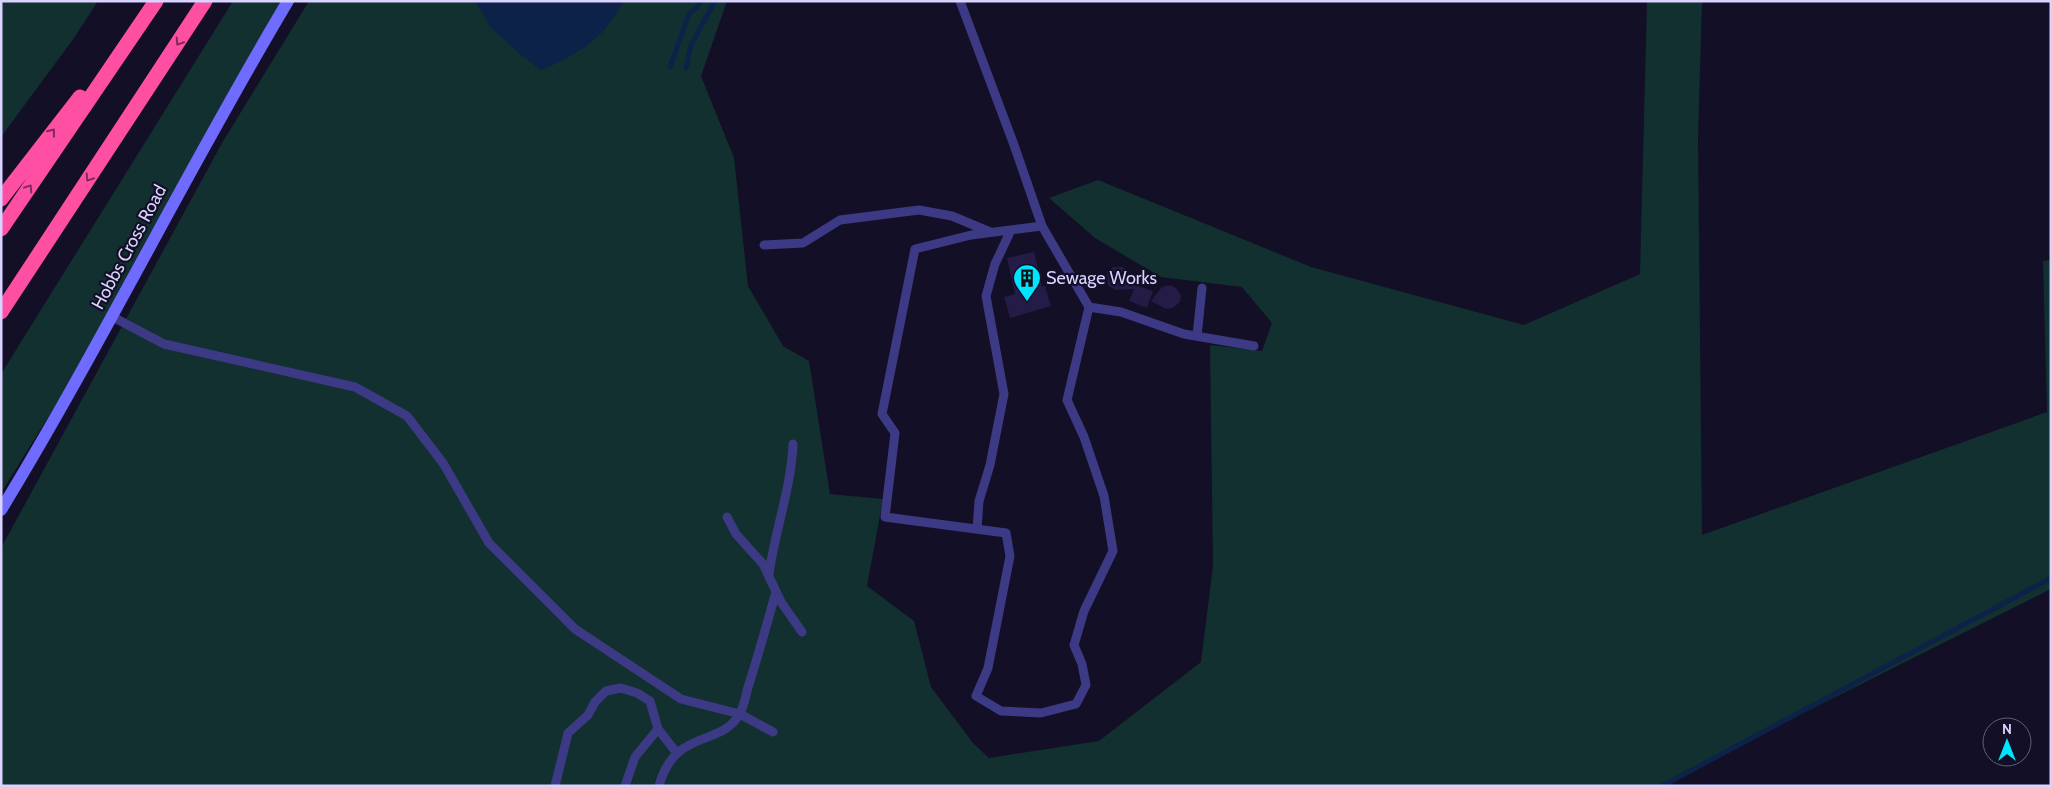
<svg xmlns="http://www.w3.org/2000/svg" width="2052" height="787" font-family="Cabin,sans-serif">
<rect width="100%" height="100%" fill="#130f26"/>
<path fill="#12302f" d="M1 1H98L74 38 1 137Z
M233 1H286L111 316 1 493V374Z
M309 1H727L701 76 734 158 748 286 783 346 809 361 830 494 883 499 867 586 914 621 931 687 973 743 989 758 1099 741 1201 662 1213 566 1210 345 1262 351 1272 323 1242 287 1161 277 1095 238 1049 198 1098 180 1311 267 1524 325 1640 274 1647 1H1702L1698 138 1702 535 2047 412 2043 261 2051 260V589L1658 786H1V548L222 143Z"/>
<path fill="#0c2248" d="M475 1H623C606 38 577 55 541 70L520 54 491 28Z"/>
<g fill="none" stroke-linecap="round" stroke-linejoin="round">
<path stroke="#0c2248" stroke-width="5" d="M670 67 689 14 698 6 701 1
M686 68 691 45 715 1
M1662 786 2051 578"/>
</g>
<path fill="#241b47" d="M1034 252 1042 287 1045 286 1051 306 1010 318 1004 297 1015 294 1007 258Z
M1113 267H1122L1127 270 1135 287V285L1153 291 1147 308 1129 301 1134 289 1115 290 1108 285 1107 273Z
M1170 285 1176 288 1181 295 1180 302 1173 308 1166 309 1151 301 1162 287Z"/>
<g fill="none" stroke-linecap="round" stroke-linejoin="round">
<path stroke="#3d3a85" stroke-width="9" d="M960 1 1014 145 1042 226 1089 307 1067 400 1084 437 1104 496 1113 551 1084 611 1074 645 1082 664 1086 685 1076 704 1041 713 1001 711 976 696 988 668 1010 556 1006 533 885 517 895 433 882 414 915 249 971 235 1042 226
M764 245 803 243 840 220 919 210 952 216 990 232
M1089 307 1121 312 1184 334 1254 346
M111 316 164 344 355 387 407 416 443 463 489 543 575 629 681 699 740 714 773 732
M1197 336 1202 288
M727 517 736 534 763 564 781 602 802 632
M977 529 979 501 990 465 1004 394 986 296 995 264 1011 230
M769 574C775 530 791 489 793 444
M555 786 568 733 588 715 595 702 606 691 621 688 637 693 650 701 658 729 676 752
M625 786 635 757 658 729
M659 786C675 727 722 748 740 713 745 704 746 693 749 684 759 653 767 623 776 592"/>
<path stroke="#6f6bff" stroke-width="12" d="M1 510C102 344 188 168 288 1"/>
<path stroke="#ff4fa3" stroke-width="15" d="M1 199 80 97
M1 229 156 1
M1 312 205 1"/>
</g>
<defs><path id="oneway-chevron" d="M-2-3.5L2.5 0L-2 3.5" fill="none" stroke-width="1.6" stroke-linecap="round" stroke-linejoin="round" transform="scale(1.25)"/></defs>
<g stroke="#7d2c5e">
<use href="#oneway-chevron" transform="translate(179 42) rotate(123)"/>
<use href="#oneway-chevron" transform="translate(52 132) rotate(-52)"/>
<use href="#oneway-chevron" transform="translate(89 178) rotate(123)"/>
<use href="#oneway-chevron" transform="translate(29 188) rotate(-56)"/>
</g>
<defs>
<g id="building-pin" transform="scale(1.4375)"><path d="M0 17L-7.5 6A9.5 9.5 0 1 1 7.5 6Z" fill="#00e5ff" stroke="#130f26"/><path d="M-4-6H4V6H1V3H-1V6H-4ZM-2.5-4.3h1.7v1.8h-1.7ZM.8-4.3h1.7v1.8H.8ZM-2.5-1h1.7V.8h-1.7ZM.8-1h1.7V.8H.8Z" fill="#111"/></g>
</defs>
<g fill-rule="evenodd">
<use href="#building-pin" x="1027" y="278"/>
</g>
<g text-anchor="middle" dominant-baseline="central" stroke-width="4.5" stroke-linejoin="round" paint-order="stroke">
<g font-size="18" fill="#d9d4ff" stroke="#130f26">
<text transform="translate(129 247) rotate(-62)">Hobbs Cross Road</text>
</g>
<g font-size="18" fill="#d9d4ff" stroke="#130f26" text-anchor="start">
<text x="1046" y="278">Sewage Works</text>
</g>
</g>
<rect width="2052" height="787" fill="none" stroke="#d9d4ff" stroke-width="5"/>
<g transform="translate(2007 742)"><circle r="24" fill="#130f26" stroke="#625e7d"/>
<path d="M0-4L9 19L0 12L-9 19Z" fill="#00e5ff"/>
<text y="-8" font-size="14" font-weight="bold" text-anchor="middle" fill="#d9d4ff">N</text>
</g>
</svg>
